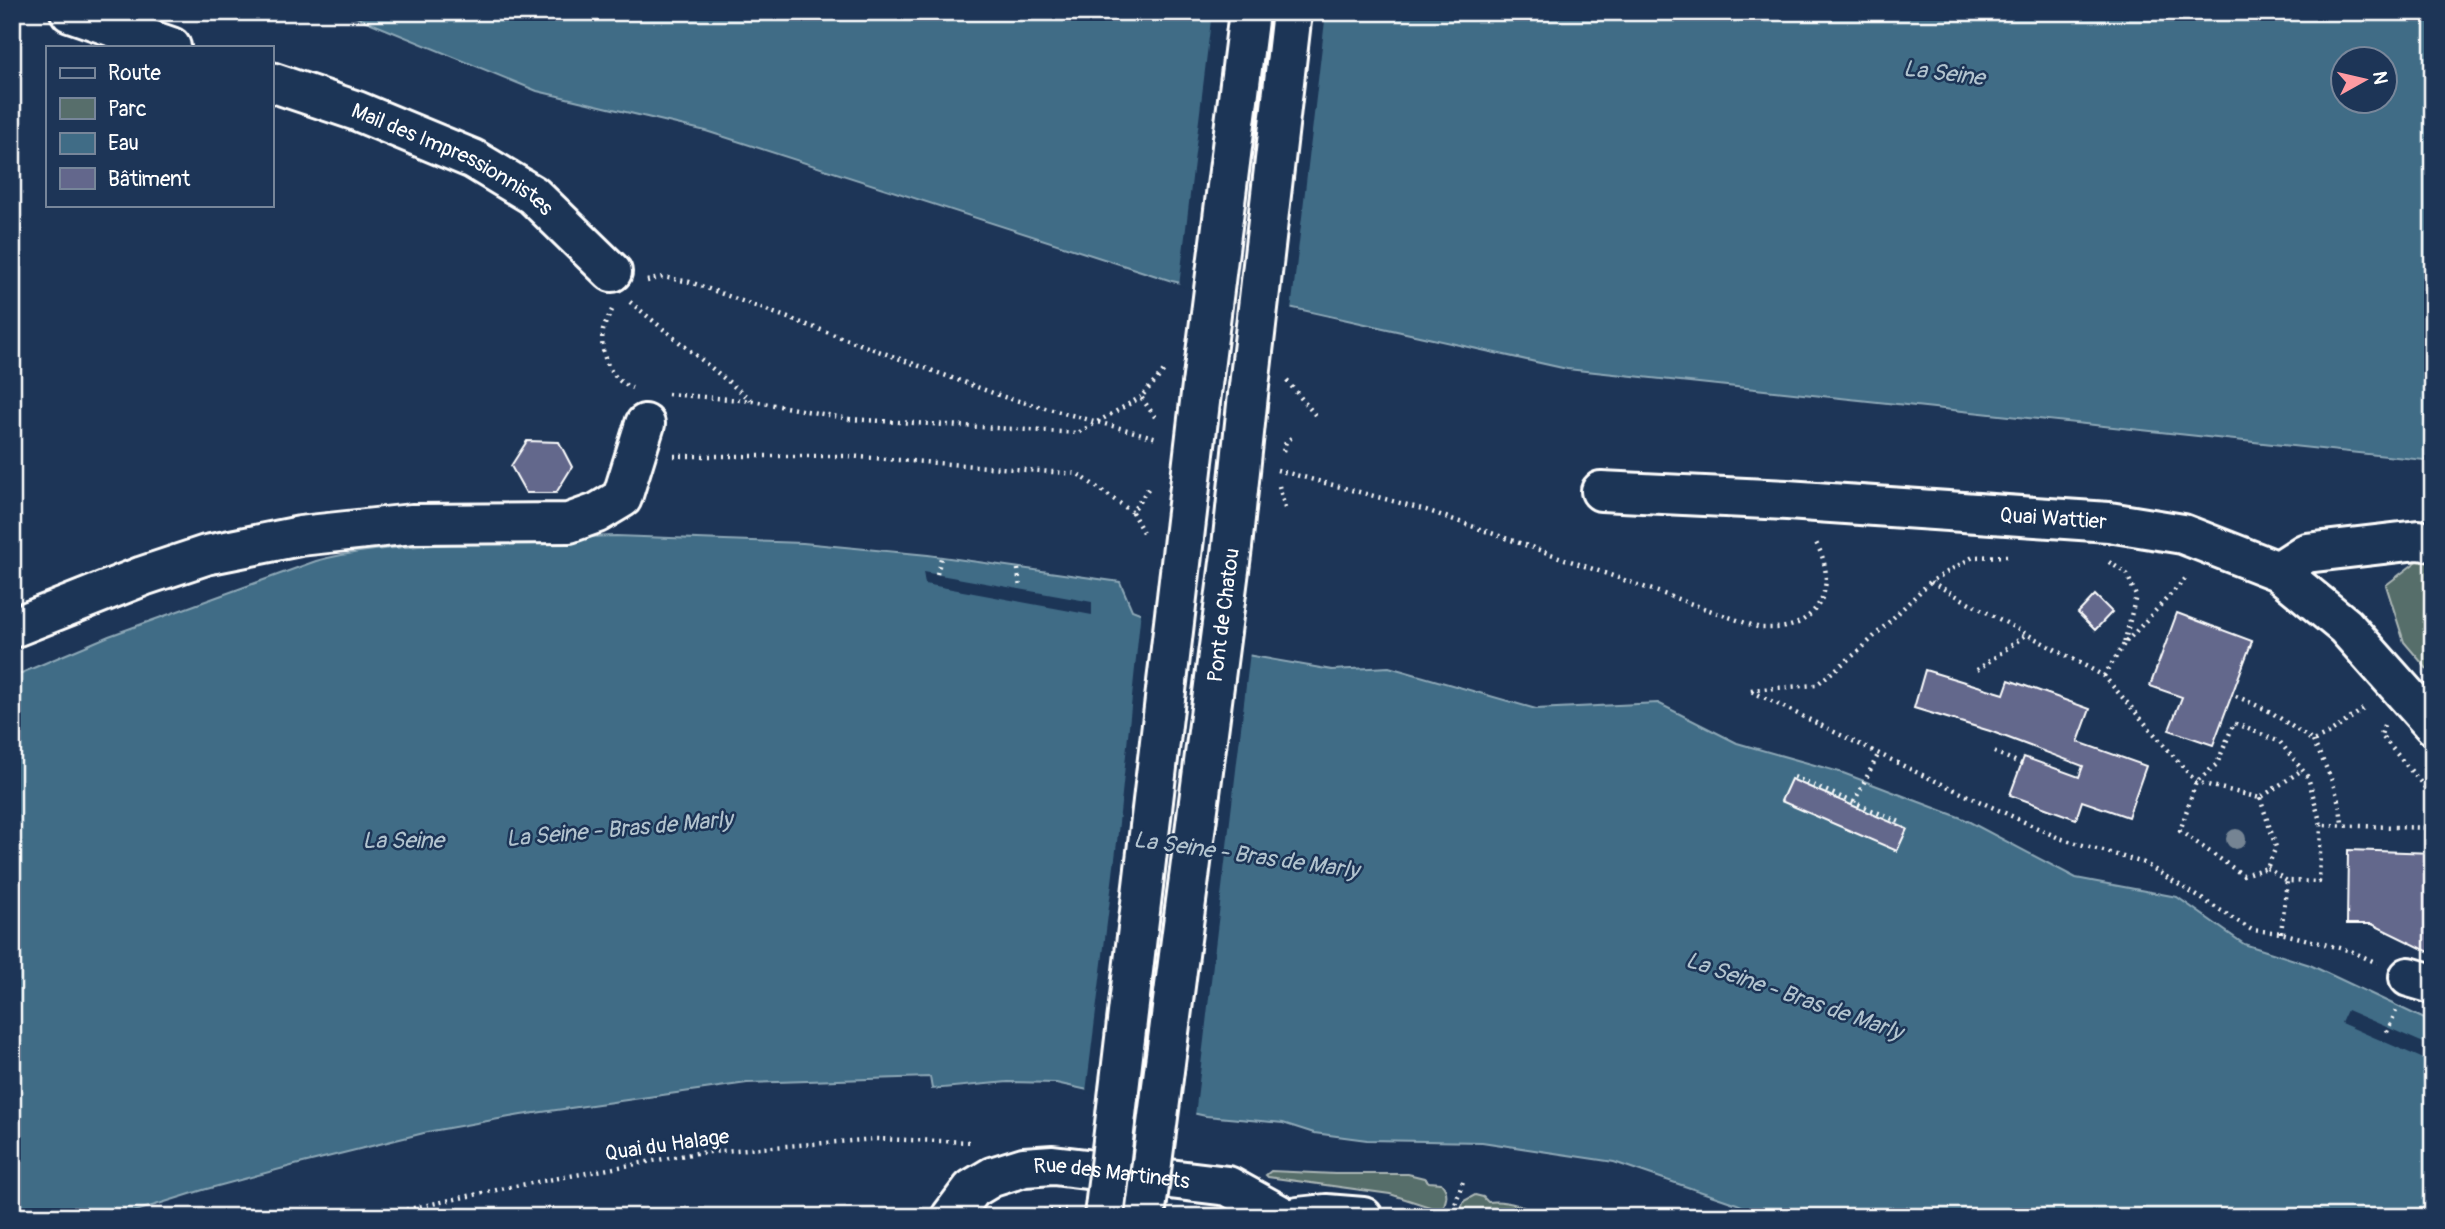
<svg xmlns="http://www.w3.org/2000/svg" width="2445" height="1229" font-family="Pangolin,sans-serif">
<rect width="100%" height="100%" fill="#1d3557"/>
<filter id="ink" filterUnits="userSpaceOnUse"><feTurbulence type="fractalNoise" baseFrequency=".0143" numOctaves="2"/><feDisplacementMap in="SourceGraphic" scale="14" xChannelSelector="R" yChannelSelector="G"/><feConvolveMatrix kernelMatrix="1 2 1 2 8 2 1 2 1" color-interpolation-filters="sRGB"/></filter>
<g filter="url(#ink)">
<path fill="#576e6b" stroke="#abb6b5" stroke-width="2" d="M2420 559 2433 560V676L2404 642 2386 585Z
M1271 1171 1335 1174H1408L1424 1178 1429 1182 1441 1183C1450 1193 1446 1200 1442 1211L1390 1194 1268 1177 1266 1175Z
M1475 1195 1483 1197 1488 1202C1508 1199 1527 1208 1545 1217H1458L1464 1201Z"/>
<path fill="#406c86" stroke="#8ca7b6" stroke-width="2" fill-rule="evenodd" d="M344 12H2433V461L1567 369 1172 281 706 131 537 91ZM2344 60H2386V102H2344Z
M616 536 803 543 928 555 1120 582 1132 610 1247 655 1332 670 1389 667 1536 709 1658 703 1737 743 1843 773 1964 819 2076 878 2177 897 2244 944 2310 965 2433 1023V1217H1766L1737 1204 1614 1162 1482 1142 1367 1140 1314 1133 1283 1123 1206 1116 1056 1083 1008 1082 932 1089 930 1077 747 1083 521 1115 432 1131 295 1165 203 1190 117 1217H12V677L109 636 316 561C360 549 404 547 449 544 504 540 560 538 616 536Z"/>
<path fill="#1d3557" d="M1212 12H1326L1291 311 1179 286Z
M923 572 1092 602V615L925 584Z
M1141 610 1250 652 1195 1116 1086 1092 1117 842Z
M2347 1010 2433 1047V1063L2341 1023Z"/>
<path fill="#63678c" stroke="#fff" stroke-width="2" d="M527 441 559 442 572 467 556 493H526L511 466Z
M2095 595 2112 612 2095 630 2078 613Z
M2177 613 2252 641 2213 745 2169 730 2182 697 2150 686Z
M1925 670 2004 694 2009 680 2090 709 2078 742 2146 766 2128 817 2082 801 2076 819 2010 795 2024 757 2079 777 2083 766 1990 731 1914 708Z
M1791 779 1907 829 1897 851 1781 801Z
M2348 850 2433 853V954L2372 924H2347Z"/>
<g fill="none" stroke-linecap="round" stroke-linejoin="round">
<g stroke="#fff" stroke-width="44">
<g id="minor">
<path d="M70 12 171 47"/>
<path id="s1" d="M271 82 357 111 473 159 533 195 612 272"/>
<path id="s2" d="M1601 491 1787 500 2109 522 2183 534 2278 571 2345 626 2433 725"/>
<path d="M2278 571 2306 553 2418 540 2433 542"/>
<path d="M12 628 143 576 206 555 300 536 412 524 569 523 597 513 622 498 645 424"/>
<path d="M2409 977 2433 984"/>
<path id="s3" d="M951 1217 972 1189 992 1177 1024 1167 1053 1165 1228 1186 1284 1217"/>
<path d="M1298 1217 1326 1214 1363 1217"/>
</g>
</g>
<g stroke="#fff" stroke-width="44">
<path id="major" d="M1202 385 1249 12
M1248 395 1292 12"/>
</g>
<path stroke="#fff" stroke-width="4.5" stroke-dasharray="2 5" stroke-linecap="butt" d="M647 281 663 277 690 282 1004 397 1157 438
M630 302 751 400
M612 310C609 317 604 324 603 331 599 353 610 380 632 388
M1287 381 1316 416
M668 394 753 401 849 419
M1155 417 1141 397 1166 369
M1283 451 1286 442 1295 435
M674 456H847L1078 474 1132 512 1150 486
M1277 470 1426 510 1760 628C1773 628 1786 629 1798 623 1831 605 1832 570 1815 541
M1279 486 1286 512
M2007 556 1973 557 1930 582 1860 650 1816 685 1749 690 1916 772 2059 838 2144 863 2252 930 2281 933 2351 951 2377 963
M2109 562 2127 574 2136 596 2124 644 2187 577
M1018 569 1020 589
M937 574 941 558
M1931 582 2104 676 2196 782 2260 798 2302 770
M1977 670 2027 634
M2104 676 2124 644
M2236 696 2271 712 2313 741 2330 733 2366 707
M2384 725 2381 735 2433 797
M2313 741C2327 768 2340 794 2342 824
M1994 752 2022 764
M1794 777 1902 823
M2260 798 2276 847 2267 868 2243 875 2180 831 2196 782 2217 764 2234 723 2280 742 2308 777 2321 825 2433 828
M1854 802 1879 753
M2267 868 2287 881
M2281 933 2287 881 2319 882 2321 825
M2387 1032 2396 1011
M1015 1212 1066 1210
M372 1217 515 1186 697 1153 876 1139 974 1142
M1451 1217 1463 1181"/>
<use href="#minor" stroke="#1d3557" stroke-width="38"/>
<use href="#major" stroke="#1d3557" stroke-width="38"/>
<g stroke="#fff" stroke-width="44" stroke-linecap="butt">
<g id="major-bridge">
<path d="M1104 1217 1202 385"/>
<path id="s4" d="M1145 1217 1232 547 1248 395"/>
</g>
</g>
<path stroke="#fff" stroke-width="4.5" stroke-dasharray="2 5" stroke-linecap="butt" d="M849 419 1078 433 1141 397
M1132 512 1145 536"/>
<use href="#major-bridge" stroke="#1d3557" stroke-width="38"/>
</g>
<circle fill="#748493" cx="2236" cy="839" r="10"/>
</g>
<g text-anchor="middle" dominant-baseline="central" stroke-width="5" stroke-linejoin="round" paint-order="stroke">
<g font-size="21" fill="#fff" stroke="#1d3557">
<text stroke="none"><textPath href="#s1" startOffset="198">Mail des Impressionnistes</textPath></text>
<text stroke="none"><textPath href="#s2" startOffset="453">Quai Wattier</textPath></text>
<text stroke="none"><textPath href="#s4" startOffset="607">Pont de Chatou</textPath></text>
<text transform="translate(667 1145) rotate(-8)">Quai du Halage</text>
<text stroke="none"><textPath href="#s3" startOffset="180">Rue des Martinets</textPath></text>
</g>
<g font-size="23" font-style="italic" fill="#b3c4cf" stroke="#1d3557">
<text transform="translate(1944 73) rotate(7)">La Seine</text>
<text transform="translate(619 829) rotate(-5)">La Seine - Bras de Marly</text>
<text x="403" y="840">La Seine</text>
<text transform="translate(1246 855) rotate(8)">La Seine - Bras de Marly</text>
<text transform="translate(1794 996) rotate(19)">La Seine - Bras de Marly</text>
</g>
</g>
<rect width="2445" height="1229" fill="none" stroke="#1d3557" stroke-width="42"/>
<rect x="21" y="21" width="2403" height="1187" fill="none" stroke="#fff" stroke-width="2.5" filter="url(#ink)"/>
<rect x="46" y="46" width="228" height="161" fill="#1d3557" stroke="#77869a" stroke-width="2"/>
<rect x="60" y="68" width="35" height="10" fill="#1d3557" stroke="#77869a" stroke-width="2"/>
<text x="108" y="80" font-size="21" fill="#ffffff">Route</text>
<rect x="60" y="98" width="35" height="21" fill="#576e6b" stroke="#77869a" stroke-width="2"/>
<text x="108" y="116" font-size="21" fill="#ffffff">Parc</text>
<rect x="60" y="133" width="35" height="21" fill="#406c86" stroke="#77869a" stroke-width="2"/>
<text x="108" y="150" font-size="21" fill="#ffffff">Eau</text>
<rect x="60" y="168" width="35" height="21" fill="#63678c" stroke="#77869a" stroke-width="2"/>
<text x="108" y="186" font-size="21" fill="#ffffff">Bâtiment</text>
<g transform="translate(2364 80) rotate(82)"><circle r="33" fill="#1d3557" stroke="#77869a" stroke-width="2"/>
<path d="M0-5L12 26L0 18L-12 26Z" fill="#ff9aa2"/>
<text y="-10" font-size="19" font-weight="bold" text-anchor="middle" fill="#ffffff">N</text>
</g>
</svg>
